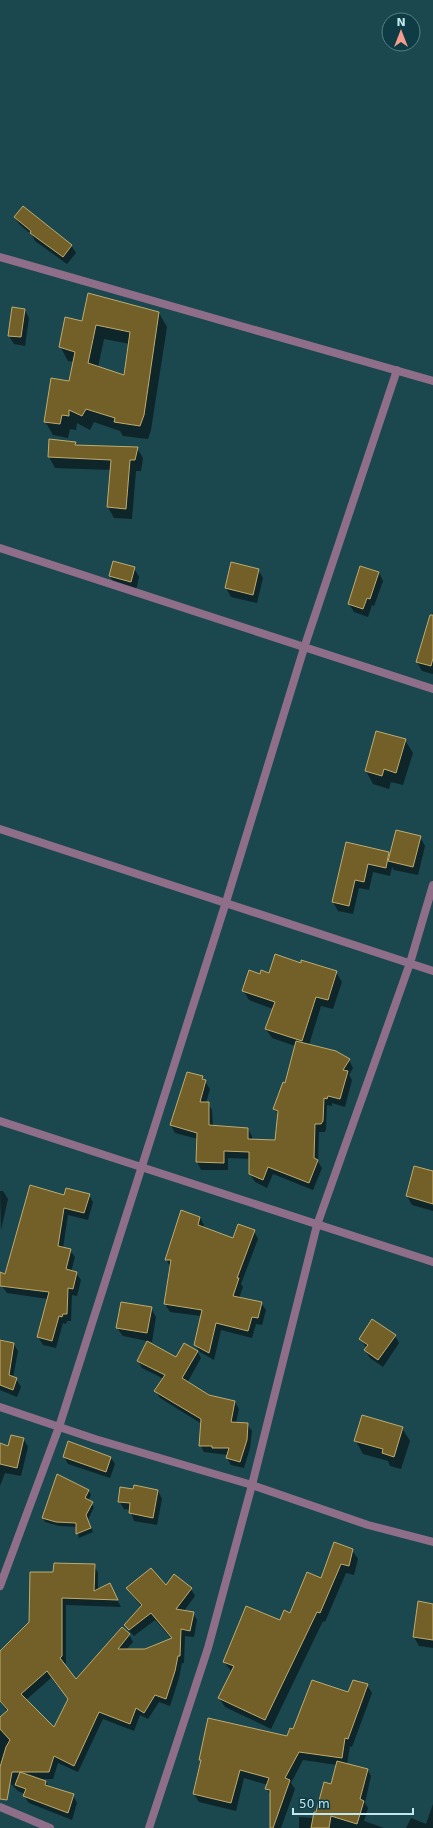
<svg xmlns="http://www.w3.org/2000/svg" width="433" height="1828" font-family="'DejaVu Sans',sans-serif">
<rect width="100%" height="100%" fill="#1b474e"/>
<path fill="#0007" fill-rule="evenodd" d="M15 218 71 245 76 253 67 264 35 241 32 235 20 225Z
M24 309 29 318 25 346 14 344 9 336Z
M159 313 167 327 151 430 148 439 123 436 120 431 94 422 90 430 77 423 76 430 70 429 68 438 53 435 45 421 69 382 74 362 68 361 60 346 83 322ZM104 339 130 344 124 377 98 367Z
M75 442 77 446 137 448 143 458 141 471H136L132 519 114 518 108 507 111 470 55 468 49 457Z
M134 568 139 577 136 590 115 585 110 576Z
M258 570 263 578 257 603 231 597 226 588Z
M379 573 383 581 374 606 372 605 368 617 354 612 349 604Z
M433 612V674L422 671 417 662Z
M405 740 413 753 403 785 391 782 389 789 373 784 366 771Z
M420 837 425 846 418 875 394 870 392 867 390 876 373 872 369 890 359 888 353 914 338 911 333 902 347 843 389 853 390 855Z
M301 964 336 972 342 982 333 1009 321 1006 309 1045 349 1060 353 1068 349 1075 352 1080 345 1107 332 1103V1106L327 1105 326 1129 325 1132H319L318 1162 322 1168 313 1190 273 1174 267 1188 255 1182 250 1174V1159L228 1158V1170H201L197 1162 198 1139 175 1133 171 1125 202 1077 210 1089 206 1103H208L212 1110 213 1127 248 1129 252 1136V1140L276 1141 279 1116 274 1109 285 1084 295 1046 272 1038 266 1029 273 1009 249 1000 243 990 261 975Z
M433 1172V1211L412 1205 407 1196Z
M0 1191H3L8 1199 1 1230Z
M89 1195 93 1202 88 1220 68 1215 63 1248 70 1250 75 1257 71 1272 76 1273 81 1280 77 1296 72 1295 71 1321H67L66 1324 63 1323 56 1348 43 1345 38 1337 48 1299 7 1293 2 1286 6 1275 64 1196Z
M200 1217 204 1225 203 1228 234 1239 254 1231 258 1239 241 1284 243 1287 239 1298 261 1303 266 1310 262 1325 256 1324 252 1338 221 1330 214 1360 200 1352 195 1345 201 1316 170 1312 165 1304 171 1268 166 1259Z
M151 1308 156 1317 152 1342 123 1336 117 1328Z
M395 1336 399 1343 383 1367 370 1358 365 1350 367 1348 360 1339Z
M0 1339 13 1343 18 1351 13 1378 16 1379 21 1387 17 1397 0 1390Z
M197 1351 201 1358 187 1383 209 1396 235 1402 239 1409 236 1423 247 1424 252 1431 250 1448 244 1468 231 1465 227 1458 228 1455 204 1452 200 1445 202 1424 160 1398 156 1391 164 1379 142 1368 138 1361 176 1358Z
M402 1428 410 1441 401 1469 390 1466 388 1461 363 1454 356 1441Z
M23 1438 28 1447 21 1476 5 1473 0 1486V1444L9 1448Z
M64 1457 111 1458 115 1464 110 1478 68 1464Z
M58 1476 89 1491 91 1495 88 1501 94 1507 88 1520 93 1532 79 1538 77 1527 59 1526 45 1522 43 1518Z
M158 1491 162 1499 157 1525 134 1521 130 1510 124 1509 119 1501Z
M352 1550 358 1559 354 1575 346 1573 325 1622 323 1621 271 1729 225 1707 219 1698 232 1672 224 1662 291 1614Z
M94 1565 98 1573V1590L109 1585 121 1607 66 1605V1663L64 1665 76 1680 129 1634 133 1642 126 1650H145L172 1639 155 1620 134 1636 130 1632 126 1625 142 1607 127 1589 166 1586 191 1589 195 1596 184 1611 193 1613 197 1620 194 1637 185 1636 184 1663H182L179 1678 170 1706 159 1702 148 1719 140 1715 134 1731 103 1719 78 1772 58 1763 53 1779H38L46 1782 49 1787 73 1795 77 1803 72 1820 29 1803 24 1796 25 1794 18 1791 0 1773V1719L8 1712 0 1702V1652L29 1622 54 1574ZM51 1678 69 1700 54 1728 26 1700Z
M419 1603 433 1605V1648L419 1646 414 1637Z
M367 1685 372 1693 352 1747 350 1746 347 1764 367 1769 371 1776 365 1803 368 1808 364 1821 384 1828H299V1817L314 1818 317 1813 332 1785 337 1765 303 1760 291 1783 295 1789 281 1828H271V1796L266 1788 268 1785 244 1778 236 1811 199 1802 194 1794 202 1763 200 1760 288 1737 294 1731 348 1693Z
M433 1804V1828H406L411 1818 426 1824Z"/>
<path fill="#736028" stroke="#bfab6f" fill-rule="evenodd" d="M23 206 72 245 63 257 30 233 31 231 14 217Z
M88 293 159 312 144 415 140 426 114 422 115 418 86 409 82 416 69 410V416L62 415 60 424 44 422 51 378 69 381 75 352 59 347 65 317 82 321ZM96 325 130 332 124 375 88 363Z
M12 307 25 309 21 337 8 336Z
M49 439 76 442 75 445 138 447 135 460H130L126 509 107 507 111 460 48 457Z
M113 561 135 567 131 582 109 576Z
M231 562 259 569 253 595 225 588Z
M360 566 379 572 370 599 367 598 363 609 348 604Z
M430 615H433V658L431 666 416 662Z
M376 731 406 739 396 773 384 769 382 776 365 771Z
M396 830 421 836 413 867 388 861Z
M346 842 389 852 386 868 368 864 364 882 355 880 349 906 332 902Z
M275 954 301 963V960L337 971 328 1000 316 997 302 1041 265 1029 275 1002 242 991 249 970 260 974 261 970 269 973Z
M296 1041 336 1051 350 1059 343 1070 348 1071 340 1099 328 1096 327 1099 324 1098 323 1121 321 1124H315L314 1158 318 1160 309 1183 268 1167 263 1180 249 1174V1152L224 1151V1163L196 1162 197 1133 170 1125 187 1072 203 1076 202 1079 206 1080 200 1102H209V1125L248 1128V1139L275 1140 278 1111 273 1109 283 1082 285 1083Z
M414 1166 433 1171V1204L406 1196Z
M30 1185 64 1195 66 1188 90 1194 84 1213 64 1208 58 1246 71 1249 66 1269 77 1272 73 1289 68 1288 67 1314H63L62 1317 59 1316 52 1341 37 1337 49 1292 0 1286V1272L5 1274Z
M181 1210 200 1217 198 1225 233 1238 238 1224 255 1230 237 1278H239L233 1296 262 1302 258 1318 252 1317 248 1331 216 1323 209 1353 194 1345 202 1310 164 1304 171 1260H165Z
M121 1302 152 1307 147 1333 116 1328Z
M372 1319 396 1335 378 1360 364 1350 368 1345 359 1339Z
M0 1340 14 1343 9 1375 17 1378 13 1390 0 1385Z
M147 1341 176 1357 184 1343 198 1351 182 1378 209 1395 235 1401 231 1422 248 1423 247 1440 240 1462 226 1458 229 1448H212V1446H199L201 1419 154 1391 165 1375 137 1361Z
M362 1415 403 1427 394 1457 382 1453 383 1449 354 1441Z
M11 1435 24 1438 17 1468 0 1464V1443L8 1446Z
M68 1441 111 1457 106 1472 63 1457Z
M57 1474 89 1490 85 1498 93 1502 86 1515 91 1528 76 1534V1523L56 1522 42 1518Z
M134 1485 158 1490 153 1518 129 1513 130 1503 118 1502 120 1487 133 1489Z
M334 1542 353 1549 349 1566 341 1564 320 1613 317 1612 265 1720 218 1698 234 1666 223 1662 246 1606 280 1620 284 1610 290 1613 307 1572 321 1578Z
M54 1563 95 1564 94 1591 110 1583 118 1600 62 1598V1656L60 1658 76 1679 122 1627 130 1634 118 1649H145L172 1638 151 1613 129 1630 124 1625 142 1605 126 1588 151 1568 166 1585 174 1574 192 1588 176 1609 194 1612 190 1631 181 1629 180 1656H178L175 1671 166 1699 155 1695 144 1713 136 1708 130 1724 99 1712 74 1766 54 1756 49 1772H12L7 1800 0 1799V1767L6 1747 10 1740 0 1729V1717L8 1710 0 1701V1651L29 1622 30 1572H53ZM47 1671 68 1699 54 1727 21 1694Z
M418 1601 433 1604V1640L413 1637Z
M312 1680 348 1692 353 1680 368 1684 348 1739 345 1738 342 1758 299 1752 285 1778 290 1780 273 1828H270V1790L265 1789 269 1778 240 1770 231 1803 193 1794 201 1760H199L208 1718 287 1736 290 1728 293 1729Z
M337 1761 368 1769 360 1799 364 1801 357 1824 331 1816 329 1828H311L314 1812H316L324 1782 331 1784Z
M20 1772 46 1781 45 1785 74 1794 68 1813 23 1796 26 1789 15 1785Z"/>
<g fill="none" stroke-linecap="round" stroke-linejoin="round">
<path stroke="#8f6e8a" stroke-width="8" d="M0 257 433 381
M0 548 433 689
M0 829 433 971
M0 1121 433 1262
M0 1407 95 1439 252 1485 317 1225 410 963 433 885
M0 1586 59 1427 226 902 304 648 397 370
M0 1807 50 1828
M149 1828 208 1648 252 1485 368 1525 433 1542"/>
</g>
<g transform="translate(401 32)"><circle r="19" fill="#0f3c44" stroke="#568088"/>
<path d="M0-3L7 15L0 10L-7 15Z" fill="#f49d8d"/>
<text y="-6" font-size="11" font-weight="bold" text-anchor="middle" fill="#c1e7ef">N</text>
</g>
<path d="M293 1808v6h120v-6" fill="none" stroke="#c1e7ef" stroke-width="2"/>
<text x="299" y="1808" font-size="12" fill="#c1e7ef" stroke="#0f3c44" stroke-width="3" paint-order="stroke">50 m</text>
</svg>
